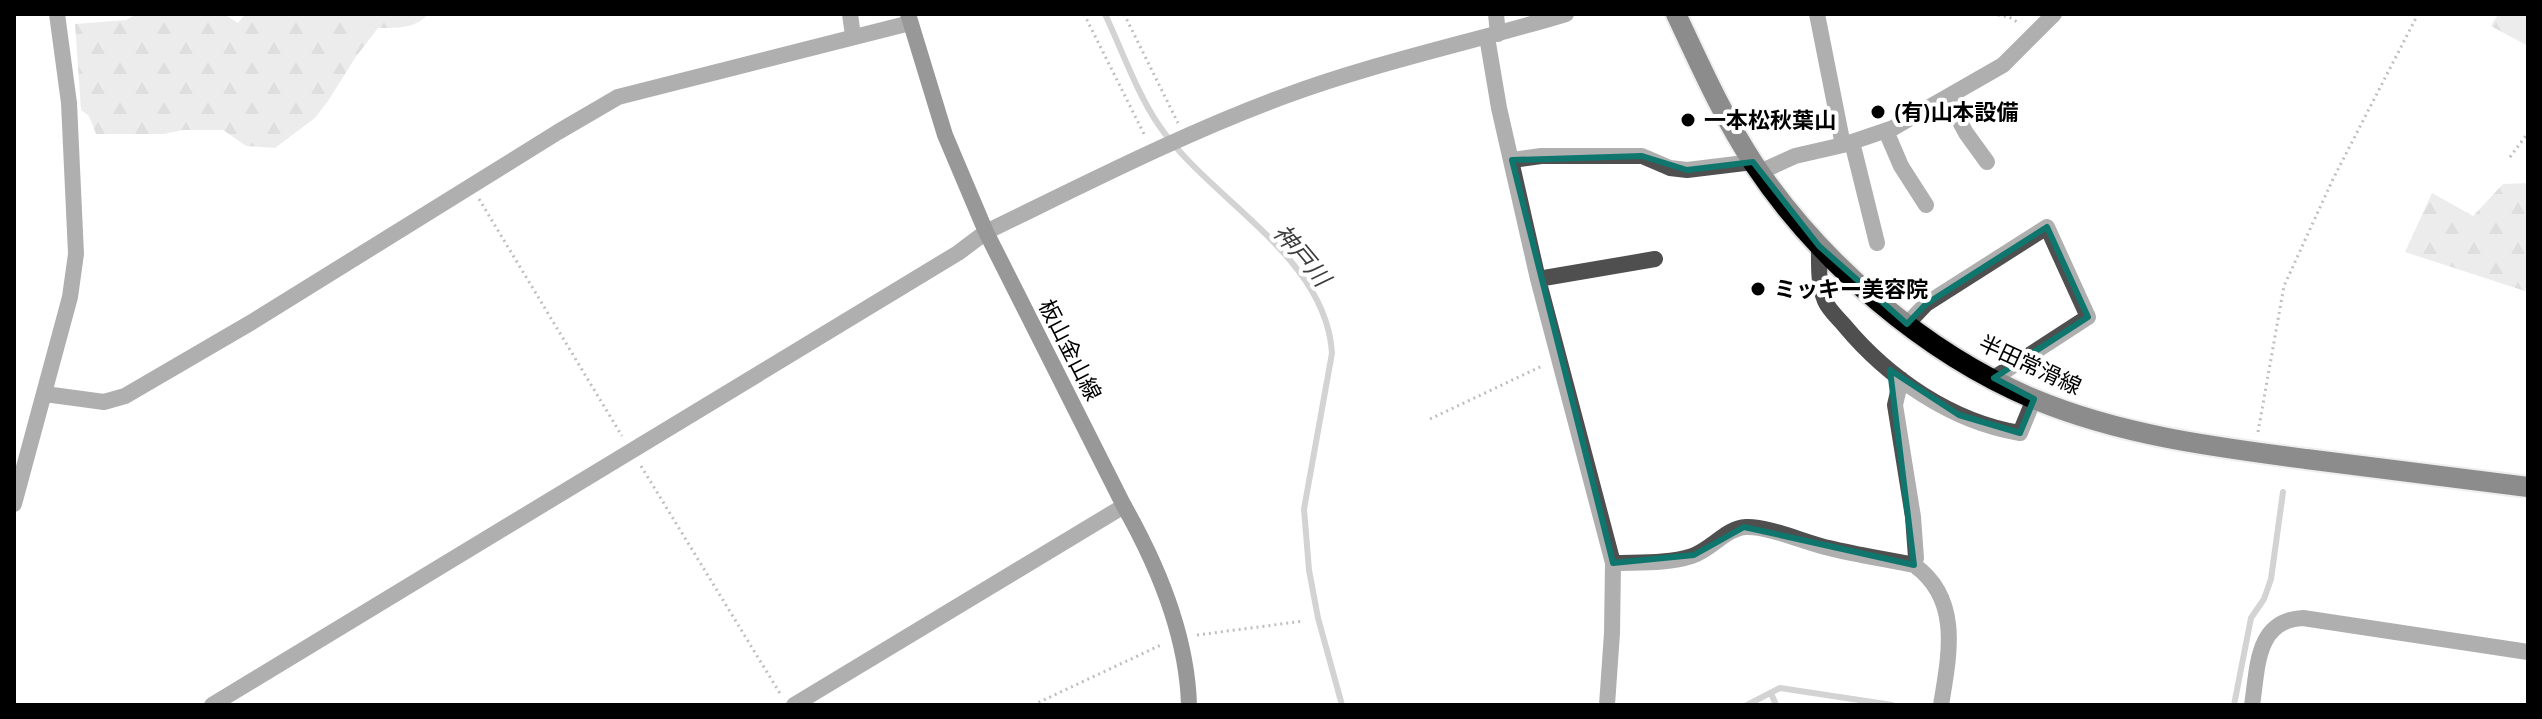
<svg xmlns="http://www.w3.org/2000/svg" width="2542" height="719" font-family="Cabin,'Noto Sans JP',sans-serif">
<defs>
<pattern id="forest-firs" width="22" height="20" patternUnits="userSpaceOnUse" patternTransform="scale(2)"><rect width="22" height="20" fill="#d6d6d6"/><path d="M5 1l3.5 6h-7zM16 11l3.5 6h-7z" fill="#b6b6b6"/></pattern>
</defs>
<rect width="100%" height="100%" fill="#fff"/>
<path fill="url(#forest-firs)" d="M137 14H224L238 23 245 14H428C416 29 396 28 378 28L355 58 328 101 315 118 275 148 246 146 223 130H183L164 134H96L89 116 81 110 75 24 126 20Z
M2498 14H2528V46L2491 26Z
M2528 183V292L2405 252 2432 193 2473 216 2503 184Z"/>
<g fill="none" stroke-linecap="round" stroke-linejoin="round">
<path stroke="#9d9d9d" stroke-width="6" d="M1105 14C1121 48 1137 93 1158 124 1208 199 1326 255 1332 353L1304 509 1309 570 1318 618 1342 705
M1771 693 1776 705
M1747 705 1780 688 1892 705
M2234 705 2251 618 2264 599 2271 579 2283 492"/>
<g stroke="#dbdbdb" stroke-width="24">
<path id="primary" d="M1676 14C1700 65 1723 117 1754 164 1820 263 1925 353 2034 399 2120 435 2214 447 2306 459 2380 468 2454 478 2528 487"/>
</g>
<path stroke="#717171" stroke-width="3" stroke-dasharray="2 4" stroke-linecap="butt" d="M1084 14 1145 136
M1124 14 1178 123
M1992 14 2009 17 2019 23
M2510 157 2528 133
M479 199 622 436
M1430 419 1542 366
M2258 432 2284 286 2333 179 2418 14
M641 466 781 695
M1197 635 1304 621
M1033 705 1163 644"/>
<path stroke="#4f4f4f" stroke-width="16" d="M850 14 853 36
M1496 14 1498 34
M1817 14 1843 145
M1487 37 1499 108 1538 279 1613 563 1612 633 1607 705
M1947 98 1966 133 1987 162
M1886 131 1901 166 1926 205
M1852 142 1877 243
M1512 160 1541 156H1642L1670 168 1687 170 1753 162
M1760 172 1795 156 1843 145 1893 128 2003 65 2054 14
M1819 246C1819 265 1818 284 1825 301 1829 310 1838 318 1844 325 1888 378 1952 422 2020 433L2034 399
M1538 279 1655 259
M1907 324 1926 304 2047 227 2088 317 1994 378
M1901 379 1895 405 1913 517 1916 558 1914 565
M45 394 104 402 125 396 252 322 558 132 618 97 910 23
M14 504 70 297 76 254 69 103 57 14
M1613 563C1639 562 1667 564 1692 556 1711 550 1726 528 1746 527 1769 526 1806 543 1829 548 1857 555 1886 559 1914 565 1962 599 1949 656 1941 705
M212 705 958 253 986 232
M794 705 1124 506
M2252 705C2258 669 2255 620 2303 618L2528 652"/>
<path stroke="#4f4f4f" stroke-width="16" d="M986 232C1085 184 1182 134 1285 96 1377 62 1473 42 1566 14"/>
<path stroke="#1c1c1c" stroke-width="16" d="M908 14 945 135 986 232 1124 506C1158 566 1187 635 1189 705"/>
<use href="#primary" stroke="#000" stroke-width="20"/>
</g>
<path d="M0 0H2542V719H0ZM1642 156 1687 170 1753 162 1819 246 1907 324 1926 304 2047 227 2088 317 1994 378 2034 399 2020 433 1959 415 1890 370 1914 565 1744 527 1694 555 1613 563 1512 160Z" fill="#fff" fill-opacity=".55" fill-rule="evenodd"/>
<path fill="none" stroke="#0f766e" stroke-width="6" stroke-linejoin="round" d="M1642 156 1687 170 1753 162 1819 246 1907 324 1926 304 2047 227 2088 317 1994 378 2034 399 2020 433 1959 415 1890 370 1914 565 1744 527 1694 555 1613 563 1512 160Z"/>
<g fill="#000" stroke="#fff" stroke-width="3">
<circle cx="1878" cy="112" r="8"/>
<circle cx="1688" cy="120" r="8"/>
<circle cx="1758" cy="289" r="8"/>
</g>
<g text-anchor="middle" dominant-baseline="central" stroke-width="8" stroke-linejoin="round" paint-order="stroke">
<g font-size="22" font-weight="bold" fill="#000" stroke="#fff" text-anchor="start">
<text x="1894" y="112">(有)山本設備</text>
<text x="1704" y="120">一本松秋葉山</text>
<text x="1774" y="289">ミッキー美容院</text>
</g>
<g font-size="22" fill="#000" stroke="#fff">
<text transform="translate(1070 350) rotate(63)">板山金山線</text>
<text transform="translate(2030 365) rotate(25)">半田常滑線</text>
</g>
<g font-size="24" font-style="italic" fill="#3e3e3e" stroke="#fff">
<text transform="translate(1302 255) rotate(50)">神戸川</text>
</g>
</g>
<rect width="2542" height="719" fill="none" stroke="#000000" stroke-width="32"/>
</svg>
